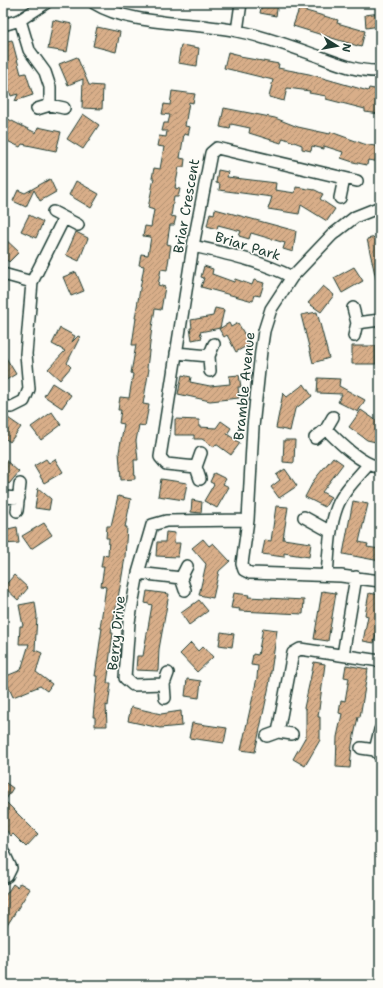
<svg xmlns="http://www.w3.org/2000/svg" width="383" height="988" font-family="'Shantell Sans',sans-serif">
<defs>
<pattern id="building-hatch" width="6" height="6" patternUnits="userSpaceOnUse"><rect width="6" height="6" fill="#d8ae89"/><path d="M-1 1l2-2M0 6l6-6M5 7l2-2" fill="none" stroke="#af8f71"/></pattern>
</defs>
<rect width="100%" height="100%" fill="#fdfcf7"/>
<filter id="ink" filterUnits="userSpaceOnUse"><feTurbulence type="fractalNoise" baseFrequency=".025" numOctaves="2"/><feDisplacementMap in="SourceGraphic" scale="8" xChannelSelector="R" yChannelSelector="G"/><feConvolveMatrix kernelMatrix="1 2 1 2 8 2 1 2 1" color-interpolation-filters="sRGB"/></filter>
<g filter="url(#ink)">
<path fill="url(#building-hatch)" stroke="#1f3d34" d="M262 3H278L276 16 260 13Z
M299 9 338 20 337 23 365 31 361 47 293 26Z
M380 13V26L366 28 365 15Z
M53 20 72 24 67 52 48 49Z
M97 27 120 32 116 52 93 46Z
M12 40 21 74 26 73 33 95 15 101 18 94 11 96 3 69V42Z
M181 45 199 48 197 66 178 63Z
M228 52 240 55V57L279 64 278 68 309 74 368 91 369 88 380 90V114L365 112V109L326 99V96L309 93 310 91 287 88 284 101 269 97 273 80 224 68Z
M77 57 89 85 103 86 102 109 82 108 83 79 68 85 59 64Z
M172 91 195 94 193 103 189 102 185 126 190 127 188 135 184 134 180 158 185 159 184 167H179L175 188 180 189 178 197H174L171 216 176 217 174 225H170L167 244 171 245 167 270 161 269 158 285 165 287 161 310 155 309 152 327 147 368 149 369 143 404 149 405 145 426 139 425 136 441 138 460H134L135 479 121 480 119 452 124 424 119 423 121 410H118L120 397 129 398 133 374 131 373 136 345H132L136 318H135L144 266 139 265 141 254 148 255 151 237 143 236 145 226 151 227 154 210 148 208 154 178H152L154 168 160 169 164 147 157 146 159 136 166 137 167 131H162L164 123H168L170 115 162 114 164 104 170 105Z
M224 108 275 118 298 127 330 134 331 132 364 144 380 147V162L368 160 367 165 353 162 341 158 343 152 324 146V149L312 146 311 151 302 149V145L283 138 281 143 249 133 250 128 231 124 230 129 220 127Z
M83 114 99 125 83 149 67 139Z
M6 118 36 133 38 127 61 132 56 151 22 144 20 147 3 139V125Z
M218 170 228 172 227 177 276 183 275 190 295 193 296 187 315 190 323 194 320 199 335 209 327 221 301 205 299 214 268 209 272 197 219 190 220 184 216 183Z
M50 179 56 192 40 201 34 190 26 207 13 201 18 190 25 193Z
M76 181 99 194 91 208 69 195Z
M215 209 296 231 293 252 283 249 285 243 251 233 249 239 239 236 241 231 218 225 217 229 207 226 210 213 214 214Z
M29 215 43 222 36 238 21 231Z
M76 232 88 238 79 261 66 255Z
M380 236V279H376L367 239Z
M3 237 19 252 9 262 3 257Z
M204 266 213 269 212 274 234 282 235 279 252 285 254 280 264 283 260 296 255 295 253 301 201 287 204 278 201 277Z
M354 267 363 281 342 293 334 278Z
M76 272 84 291 71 296 63 277Z
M323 286 334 295 321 312 308 303Z
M215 308 224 310 220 328 200 332 202 338 192 340 190 328H192L191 320 213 316Z
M317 312 329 358 313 363 301 315Z
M229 323 231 327 238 323 250 344 236 352 227 335 224 337 219 329Z
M60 328 75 336 72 342 78 336 80 337 67 363 71 367 60 380 48 369 65 351 52 344Z
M352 346H376V364H352Z
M3 353 16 374 3 382Z
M182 375 191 377 190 382 210 386 230 384 229 376 239 375 241 387H238L239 398 210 401 178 394Z
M318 378 340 379 339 386 365 400 358 412 338 402 342 394 317 393Z
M52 383 71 395 62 408 44 396Z
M304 384 312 396 295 409 290 431 276 428 283 393 287 397Z
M361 410 380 423V443L367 440 349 427Z
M52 412 61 425 41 440 31 427Z
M8 418 21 427 10 442 3 437V425Z
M175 419 199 420V427L216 428 221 421 231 428 227 434 240 443 231 455 216 444 214 447 202 439H194V435H175Z
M284 440H295L294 463 283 462Z
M333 457 343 464 322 492 331 497 325 507 305 497 314 480Z
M3 458 19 472 9 484 3 479Z
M46 459 49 463 55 459 63 472 44 483 34 466Z
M285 469 297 486 279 498 271 487 280 480 276 475Z
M214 473 226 479 223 484 229 487 217 508 204 501 214 484 210 482Z
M161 479 187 483 184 500 158 496Z
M38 488 51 499 49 510 35 508Z
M118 496 131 499 125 527H127L125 557 121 582 111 633H113L109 662H110L107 683H111L108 706 106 705 107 726H95V717H93L97 676H95L102 628H100L106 587 101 586 104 567H101L103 555 108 556 109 538H106L107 526H111Z
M192 500 202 502 201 513 191 512Z
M353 501 368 504 359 542 368 544 367 547 380 549V561L343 554Z
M276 506 288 507 283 539 311 543 309 557 284 553V557L262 554 265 540 271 541Z
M44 523 52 535 31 549 22 536Z
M17 527 19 543 3 544V530Z
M166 532 175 533 174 543H180L178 557 156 556 157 542H165Z
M203 539 209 546 213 543 230 561 219 571 213 598 199 595 206 564 192 548Z
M14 575 28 588 18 600 4 587Z
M147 591 169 594 159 649 158 671 136 670 137 656H143L152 605 145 603Z
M322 591 336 593 328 641 314 639Z
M234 593 249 595 248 597 304 600 303 614 239 611 240 609 231 608Z
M369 593 380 595V618L374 643 363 641 368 616 365 615Z
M199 600 208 611 189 625 181 613Z
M35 602 37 616 35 650 42 653 36 672 52 684 47 691 40 686 13 697 4 677 21 670 29 644H19L20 626H23L19 605Z
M263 628 277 630 269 686 255 752 241 750 257 678 258 666 251 665 253 654 258 655Z
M221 632 234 634 232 647 219 645Z
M191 643 198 651 203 646 213 657 197 672 180 654Z
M314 662 325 664 318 717H320V740L305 766 293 759 306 736V709L304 708Z
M346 665 368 669 360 717H358L352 745 350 768 336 767 337 737 342 714 339 713 341 700 345 701 349 678 344 677Z
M187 679 201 681 199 698 185 696Z
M131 707 161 714 181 711 182 726 160 728 128 721Z
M192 723 227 728 224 743 189 738Z
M3 781 13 788 5 801 38 834 26 847 13 834 11 836 3 827Z
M20 883 30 889 3 932V899L13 884 17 887Z"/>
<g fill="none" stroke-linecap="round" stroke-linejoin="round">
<g stroke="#1f3d34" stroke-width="14">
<path id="minor" d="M94 3C131 26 194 22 237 31 263 36 290 46 315 55 336 63 358 72 380 71
M20 20 29 50 45 72 50 87V105
M3 25 20 20 46 3
M237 31 241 3
M37 109 50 105 64 108
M340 198 344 179
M380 207 355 217 332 235 292 277 271 309 264 331 261 351 253 427 248 520 242 564 244 570 250 573 341 576 380 581
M53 212 78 225
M193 246C228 254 261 261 292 277
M3 274 32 282
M353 308 357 323 354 336
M357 323 380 320
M176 353 209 356
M210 371 209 356 214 344
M3 407H12L24 401 29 389 26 354 32 282 64 218
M326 429C342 445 359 462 380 468
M315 438 326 429 333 417
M196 467 166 464 160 457 193 246 211 153 217 148 357 181
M200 479 196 467 201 453
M3 497 19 498
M17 511 20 484
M304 517 331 532
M138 573 181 578
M327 575C329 553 329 528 337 507 343 491 357 478 368 465
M185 590 181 578 187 566
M343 655 356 577
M164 684 133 685 125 678 129 622 138 573 152 525 166 521 248 520
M165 698 164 684 168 673
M278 732 293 653 300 649 380 661
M267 736 278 732 292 734
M361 748 375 750 380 756
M375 750 380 730
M3 851 11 868 7 876 3 878"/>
</g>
<use href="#minor" stroke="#fdfcf7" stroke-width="11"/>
</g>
</g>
<g text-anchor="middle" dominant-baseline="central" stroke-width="3" stroke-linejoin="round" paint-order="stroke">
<g font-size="14" fill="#1f3d34" stroke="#fdfcf7">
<text transform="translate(186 206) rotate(-80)">Briar Crescent</text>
<text transform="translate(248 246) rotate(17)">Briar Park</text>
<text transform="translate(244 386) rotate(-84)">Bramble Avenue</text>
<text transform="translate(116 633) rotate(-84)">Berry Drive</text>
</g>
</g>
<rect width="383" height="988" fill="none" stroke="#fdfcf7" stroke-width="16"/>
<rect x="8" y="8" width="367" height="972" fill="none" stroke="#1f3d34" stroke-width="1.5" filter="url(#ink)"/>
<g transform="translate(337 46) rotate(101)" stroke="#fdfcf7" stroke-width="3" paint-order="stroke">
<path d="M0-3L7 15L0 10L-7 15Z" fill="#1f3d34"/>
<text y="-6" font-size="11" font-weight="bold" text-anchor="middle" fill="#1f3d34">N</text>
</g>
</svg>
